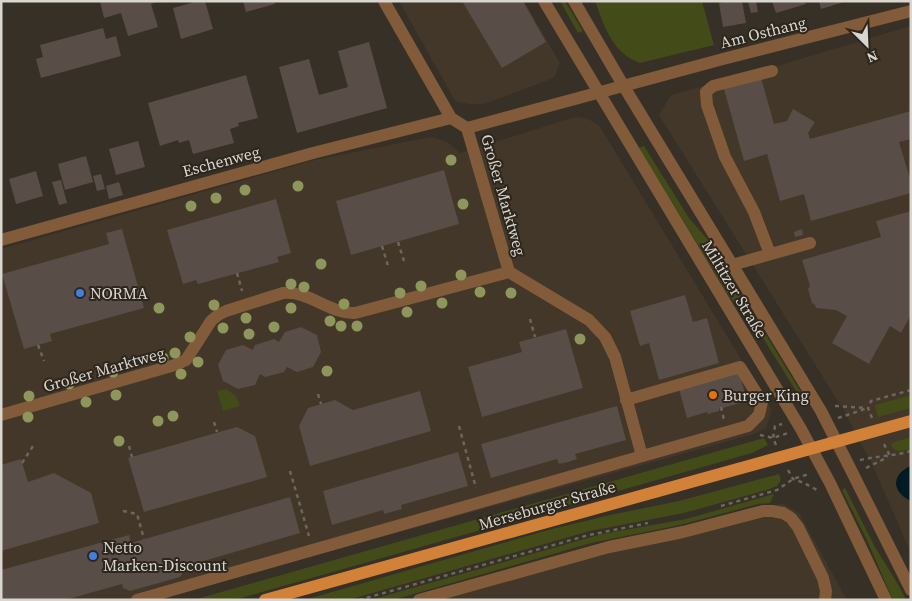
<svg xmlns="http://www.w3.org/2000/svg" width="912" height="601" font-family="'Source Serif 4',serif">
<rect width="100%" height="100%" fill="#363026"/>
<path fill="#423728" d="M399 1H524L560 63 554 78 484 104H468L455 101Z
M911 26V553L871 462 844 411 659 115 671 95 780 65Z
M578 117 588 119 599 125 772 410 766 428 754 434 155 600H1V249L315 160 430 137 439 139 449 143 460 153 568 119Z
M782 503 799 513 847 600H420Z"/>
<path fill="#434b19" d="M560 1H565L583 31 578 33Z
M595 1H702L714 45 640 63C613 54 604 26 595 1Z
M644 146 689 218 708 240 717 255 804 397 801 399 761 335 729 296 639 148Z
M226 389 236 396 240 406 223 411 217 391Z
M911 395V408L878 417 875 405Z
M911 437V449C903 451 894 454 891 444L894 442Z
M764 438 768 445 752 453 234 600H193Z
M779 474 781 480 777 486 767 490 684 513 590 531 348 600H304L548 530 610 515 679 501Z
M845 488 875 547 899 586 906 600H893L866 538 842 490Z
M774 494 770 503 758 504 680 525 591 543 393 600H370L602 534 686 519Z"/>
<path fill="#001b24" d="M911 466V501C891 492 891 474 911 466Z"/>
<path fill="#594d47" d="M100 1H160L151 4 158 27 128 36 121 13 104 18Z
M198 1H205L213 29 181 39 173 8Z
M243 1H274L275 4 246 12Z
M462 1H523L546 42 502 68Z
M727 1H742L746 23 723 27 719 3Z
M748 1H756L758 12 751 13Z
M772 1H805L806 4 776 13Z
M819 1H844V2L821 9Z
M103 28 106 39 116 36 121 56 41 78 36 59 43 57 40 45Z
M369 42 387 108 297 133 279 67 309 59 319 95 348 87 338 51Z
M246 75 258 118 238 123 239 126 230 129 234 143 193 154 189 140 179 143 178 140 160 146 148 103Z
M761 78 774 124 787 121 793 109 815 122 808 133 810 139 911 111V139L899 142 911 182V193L811 221 804 194 780 201 767 154 744 161 724 89Z
M138 141 145 167 116 175 109 149Z
M86 156 93 182 65 190 58 164Z
M444 170 459 224 351 255 336 201Z
M36 171 43 196 16 204 9 179Z
M101 174 105 189 97 191 93 176Z
M61 180 67 203 59 205 52 182Z
M119 182 123 195 109 199 106 186Z
M276 199 291 253 277 257 279 262 198 284 196 280 183 284 167 230Z
M911 211V315L901 333 890 326 869 364 832 343 847 316 836 310 816 308 815 305 812 303 808 289 810 286 802 260 881 237 876 221Z
M122 229 144 308 50 334 52 341 24 349 2 274 109 244 106 233Z
M802 229 803 235 795 237 794 232Z
M685 295 693 322 707 318 719 363 659 380 649 343 640 346 630 311Z
M301 327 317 335 321 352 313 367 297 372 287 367 284 372 265 377 260 374 255 385 238 389 223 381 218 365 226 350 243 345 253 350 255 345 274 339 279 342 285 332Z
M566 329 583 388 482 417 468 367 522 352 519 342Z
M739 372 747 401 719 409V411L708 414 707 412 687 418 679 389Z
M420 391 431 431 310 466 299 426 308 408 335 400 353 410Z
M617 406 626 440 575 454 577 459 568 462 559 464 557 459 491 478 481 444Z
M237 427 255 436 267 477 144 512 128 458Z
M458 452 468 486 401 505 402 509 384 514 383 510 332 525 323 491Z
M21 459 28 482 54 473 91 493 99 523 1 551V465Z
M290 497 300 533 183 567 184 571 180 577 130 591 123 588 122 584 65 600H1V570L129 535 131 543Z"/>
<g fill="none" stroke-linecap="round" stroke-linejoin="round">
<path stroke="#6c665e" stroke-width="2.5" stroke-dasharray="4 4" stroke-linecap="butt" d="M398 242 404 261
M382 246 388 266
M237 273 242 291
M530 319 535 337
M38 345 44 361
M318 394 321 404
M835 406H837L867 408
M721 407 724 420
M838 418 868 408
M872 418 868 408 871 401 911 390
M214 422 217 432
M459 426 476 488
M760 435 773 438 788 433
M884 444 890 456
M776 445 773 438 775 426 782 424
M129 446 132 457
M860 460C877 456 894 456 911 451
M22 463 35 443
M866 468 888 457
M788 470 793 479 804 483 817 490
M290 471 309 536
M721 506 777 490 793 479 809 474
M123 511 137 514 144 539
M359 600 589 535 648 523"/>
<path stroke="#825b3b" stroke-width="12" d="M384 1 451 118 467 128 723 59 911 11
M544 1 801 429 830 483 886 600
M574 1 623 85 821 411 853 474 911 590
M467 128 509 272 589 320 605 337 615 357 642 456
M1 240 313 153 451 118
M770 254 754 212 725 157 707 105 706 92 713 86 772 71
M732 265 810 243
M1 415 175 365 186 360 211 321 218 315 226 311 283 293C309 290 329 314 355 313L509 272
M137 600 748 426 759 415 762 402 740 367 626 400
M419 600 609 547 683 532 763 511H772L783 513 791 518 798 527 823 578 826 591 825 600"/>
<path stroke="#d28138" stroke-width="12" d="M265 600 911 421"/>
</g>
<g fill="#8f965b">
<circle cx="451" cy="160" r="5.5"/>
<circle cx="298" cy="186" r="5.5"/>
<circle cx="245" cy="190" r="5.5"/>
<circle cx="216" cy="198" r="5.5"/>
<circle cx="463" cy="204" r="5.5"/>
<circle cx="191" cy="206" r="5.5"/>
<circle cx="321" cy="264" r="5.5"/>
<circle cx="461" cy="275" r="5.5"/>
<circle cx="291" cy="284" r="5.5"/>
<circle cx="421" cy="286" r="5.5"/>
<circle cx="304" cy="287" r="5.5"/>
<circle cx="480" cy="292" r="5.5"/>
<circle cx="400" cy="293" r="5.5"/>
<circle cx="511" cy="293" r="5.5"/>
<circle cx="442" cy="303" r="5.5"/>
<circle cx="344" cy="304" r="5.5"/>
<circle cx="214" cy="305" r="5.5"/>
<circle cx="159" cy="308" r="5.5"/>
<circle cx="291" cy="308" r="5.5"/>
<circle cx="407" cy="312" r="5.5"/>
<circle cx="246" cy="318" r="5.5"/>
<circle cx="330" cy="321" r="5.5"/>
<circle cx="341" cy="326" r="5.5"/>
<circle cx="357" cy="326" r="5.5"/>
<circle cx="274" cy="327" r="5.5"/>
<circle cx="223" cy="328" r="5.5"/>
<circle cx="249" cy="334" r="5.5"/>
<circle cx="190" cy="337" r="5.5"/>
<circle cx="580" cy="339" r="5.5"/>
<circle cx="175" cy="353" r="5.5"/>
<circle cx="163" cy="358" r="5.5"/>
<circle cx="198" cy="362" r="5.5"/>
<circle cx="327" cy="371" r="5.5"/>
<circle cx="113" cy="372" r="5.5"/>
<circle cx="181" cy="374" r="5.5"/>
<circle cx="69" cy="384" r="5.5"/>
<circle cx="116" cy="395" r="5.5"/>
<circle cx="29" cy="396" r="5.5"/>
<circle cx="86" cy="402" r="5.5"/>
<circle cx="173" cy="416" r="5.5"/>
<circle cx="28" cy="417" r="5.5"/>
<circle cx="158" cy="421" r="5.5"/>
<circle cx="119" cy="441" r="5.5"/>
</g>
<g fill="#3f7fe0" stroke="#2c261d" stroke-width="2">
<circle cx="80" cy="293" r="5"/>
<circle cx="93" cy="556" r="5"/>
</g>
<circle fill="#e8710a" stroke="#2c261d" stroke-width="2" cx="713" cy="395" r="5"/>
<g text-anchor="middle" dominant-baseline="central" stroke-width="4" stroke-linejoin="round" paint-order="stroke">
<g font-size="16" fill="#d9d5cf" stroke="#2c261d">
<text transform="translate(763 32) rotate(-14)">Am Osthang</text>
<text transform="translate(221 161) rotate(-15)">Eschenweg</text>
<text transform="translate(504 195) rotate(74)">Großer Marktweg</text>
<text transform="translate(735 289) rotate(59)">Miltitzer Straße</text>
<text transform="translate(104 369) rotate(-16)">Großer Marktweg</text>
<text transform="translate(547 505) rotate(-16)">Merseburger Straße</text>
</g>
<g font-size="16" fill="#d9d5cf" stroke="#2c261d" text-anchor="start">
<text x="90" y="293">NORMA</text>
<text x="723" y="395">Burger King</text>
<text x="103" y="547">Netto<tspan x="103" dy="18">Marken-Discount</tspan></text>
</g>
</g>
<rect width="912" height="601" fill="none" stroke="#d9d5cf" stroke-width="5"/>
<g transform="translate(867 45) rotate(156)" stroke="#2c261d" stroke-width="4" paint-order="stroke">
<path d="M0-4L9 19L0 12L-9 19Z" fill="#d9d5cf"/>
<text y="-8" font-size="14" font-weight="bold" text-anchor="middle" fill="#d9d5cf">N</text>
</g>
</svg>
